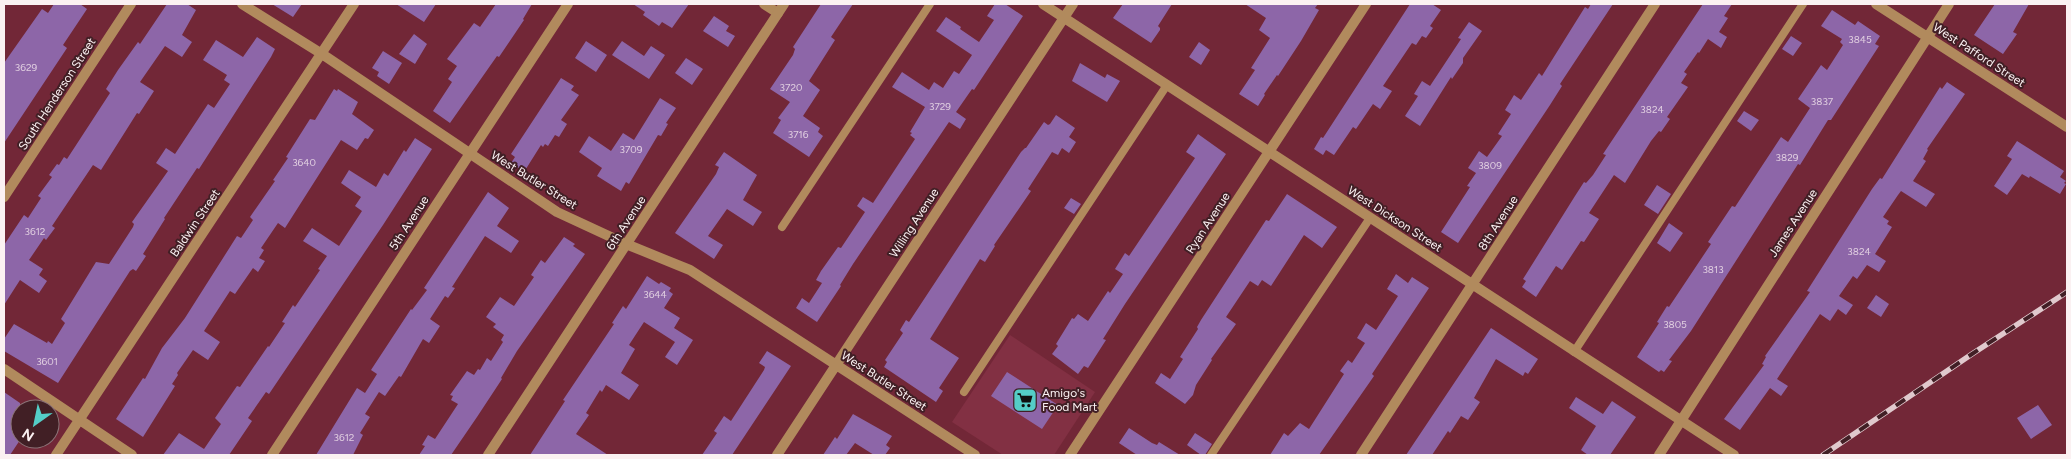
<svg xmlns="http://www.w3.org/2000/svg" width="2071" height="459" font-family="Figtree,sans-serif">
<rect width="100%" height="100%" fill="#722737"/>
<path fill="#823043" d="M1010 335 1095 392 1054 455H1003L952 422Z"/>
<path fill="#8d66a8" d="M54 4H80L87 9 63 45 67 48 4 143V63L42 9 48 13Z
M167 4H187L196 10 182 35 192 42 182 57 165 46 140 82 154 91 139 114 137 113 101 170 93 165 52 226 55 228 46 240 44 238 29 260 43 269 39 275 47 281 39 293 20 280 4 305V245L24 215 28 218 41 198 38 196 52 177 49 175 57 164 59 165 64 157 67 159 110 93 106 89 118 70 138 42 140 44Z
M272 4H302L293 17Z
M396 4H436L424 22Z
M496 4H532L523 19 524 20 499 57 497 56 450 123 433 111 452 82 448 79 457 66 447 59 474 23 480 27Z
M633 4H689L672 28 662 22 659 26 643 15 645 12Z
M821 4H853L831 37 835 40 809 81 820 90 803 116 820 128 818 132 823 136 809 157 773 133 781 120 778 118 790 102 770 89 793 55 795 49 793 47Z
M995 4H1005L1023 16 974 90 972 89 956 112 966 119 960 129 949 122 853 264 840 285 841 286 817 322 796 308 802 298 809 303 822 283 816 280 821 271 838 247 841 248 865 212 857 206 863 197 873 203 915 139 910 135 912 133 910 132 925 107 892 87 902 72 929 90 934 82 943 88 954 71 959 74 972 55 936 31 946 17 961 27 960 29 979 42 994 20 987 16Z
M1123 4H1172L1158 26 1160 28V30L1151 43 1113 18Z
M1245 4H1318L1315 8 1319 10 1301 41 1278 76 1277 75 1264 94 1265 95 1258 106 1239 94 1255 70 1251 68 1270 38 1259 30 1266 18Z
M1410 4H1432L1441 10 1430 26 1433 28 1426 38 1422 36 1416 45 1412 43 1383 86 1392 91 1380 109 1373 104 1356 129 1353 127 1334 155 1326 150 1323 155 1314 149 1321 137 1323 138Z
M1591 4H1613L1560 84 1562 86 1550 105 1458 243 1441 232 1470 187 1467 186 1476 173 1468 168 1479 151 1487 157 1502 136 1498 134 1511 114 1505 110 1514 95 1521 100 1539 73 1542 76 1585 7 1588 9Z
M1703 4H1732L1724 16 1728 18 1719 32 1727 37 1721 48 1708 39 1699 53 1698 52 1684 72 1687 74 1681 83 1688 87 1667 117 1670 119 1661 132 1659 131 1651 141 1625 183 1614 175 1589 213 1599 219 1584 242 1581 241 1562 270 1556 266 1536 297 1522 287 1526 281 1523 279 1575 196 1584 182 1586 183 1593 175 1606 155 1603 154Z
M1995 4H2029L2013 32 2017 34 2003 54 1974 35Z
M1832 10 1855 25 1858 21 1880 36 1875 44 1879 46 1831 120H1828L1800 165 1798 164 1691 331 1669 360 1672 361 1664 372 1661 370 1659 372 1637 357 1659 323 1657 322 1667 306 1669 307 1711 244 1708 242 1732 206 1735 207 1781 137 1788 142 1810 108 1798 99 1821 65 1827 70 1843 45 1840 42 1842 39 1821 26Z
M714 16 729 26 726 31 735 36 728 47 703 31Z
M1469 22 1482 31 1463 58V63L1452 79 1451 77 1420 126 1405 116 1418 96 1414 94 1422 81 1430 86 1461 39 1458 38Z
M414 34 427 44 415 64 399 54Z
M1791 36 1802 43 1793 56 1782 49Z
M257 37 275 49 271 57 199 169 197 168 164 218 165 219 143 254 146 256 136 271 133 269 130 271 58 383 4 351V339L14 324 47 343 48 341 52 344 65 323 61 319 96 262 109 264 133 227 134 224 132 222 168 171 156 163 166 148 175 154 208 104 214 108 230 84 224 80 227 75 203 60 216 40 243 57Z
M586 41 607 55 596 72 575 58Z
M622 41 644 56 651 46 665 55 649 79 612 55Z
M1199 42 1210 50 1201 65 1189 57Z
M383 51 402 63 389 84 377 76 379 72 372 68Z
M686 58 703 69 692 85 675 73Z
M1080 63 1105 78 1107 74 1120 81 1107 102 1072 81Z
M561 78 574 86 571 90 579 95 561 120 567 124 559 137 555 135 548 146 545 144 543 147 541 145 524 172 511 163 515 157 511 154Z
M1947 82 1965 94 1927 149 1928 150 1923 159 1926 161 1913 181 1935 194 1926 207 1901 191 1898 195 1883 217 1889 221 1887 224 1892 227 1875 254 1886 261 1879 272 1867 265 1857 279 1853 276 1839 296 1853 305 1846 315 1838 309 1830 321 1820 314 1777 379 1788 386 1781 396 1770 388 1740 430 1724 419 1764 365 1762 364 1766 357 1765 356 1810 292 1807 291 1872 189 1880 178 1882 179 1940 87 1942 89Z
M334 89 337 91 338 89 358 102 352 114 374 130 368 139 365 138 357 150 341 140 285 228 278 223 261 248 264 250 259 258 265 261 258 272 253 268 235 294 230 291 204 331 220 342 208 360 193 350 177 373 178 375 172 384 175 386 143 437 116 419 143 378 145 379 162 348 185 318 237 236 241 238 253 220 250 217 275 181 273 180 288 158 286 157 310 119 315 120Z
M660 98 676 108 666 123 668 124 661 136 658 135 629 184 626 182 621 191 597 176 602 168 579 152 589 136 611 151 623 133 634 140Z
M1744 111 1759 120 1751 131 1737 121Z
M1056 115 1075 128 1069 137 1076 142 1069 153 1062 148 1058 155 1052 152 1028 189 1031 191 994 245 995 246 985 262 980 259 930 339 959 358 939 388 943 391 936 402 884 367 887 362 885 360 903 333 900 330 906 320 909 322 1021 152 1025 148H1026L1044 122 1048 125 1050 124Z
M1198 134 1226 154 1125 304 1103 339 1106 340 1088 368 1084 366 1078 374 1052 354 1058 346 1056 344 1072 318 1074 319 1078 314 1088 321 1108 291 1110 293 1123 274 1115 269 1125 253 1129 256 1195 158 1186 152Z
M415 138 432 149 383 225 269 394 266 392 248 418 252 421 229 455H163L179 433 204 449 221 424 215 418 237 386 240 387 268 346 269 347 285 323 282 322 293 305 295 307 320 270 318 269 327 256 303 241 312 228 339 246 362 211 355 206 361 197 341 183 349 170 376 187 384 173 388 176 404 150 406 152Z
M2017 141 2064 171 2060 177 2066 181 2064 183 2066 184 2060 194 2030 176 2029 178 2022 174 2007 195 1994 186 2012 159 2007 156Z
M724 152 757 175 743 200 762 212 753 226 727 209 708 236 723 245 714 259 675 233 716 174 719 167 715 165Z
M1657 185 1671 194 1658 214 1644 205Z
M488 192 509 208 497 226 519 241 511 253 485 236 452 287 455 288 448 298 445 296 430 319 440 326 429 343 423 339 401 377 399 376 385 396 379 392 365 414 370 417 360 433 363 435 353 455H316L357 388 365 393 377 374 371 370 411 309 412 310 427 290 424 288Z
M1287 194 1337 227 1322 248 1304 235 1271 286 1262 280 1258 286 1250 281 1226 317 1236 324 1211 359 1212 360 1196 385 1193 395 1185 404 1155 383 1161 373 1170 379 1183 359 1180 357 1198 329 1197 327 1201 320 1266 220 1269 221Z
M1071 198 1081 204 1074 214 1064 208Z
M1669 223 1683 233 1670 252 1657 243Z
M564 237 575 244 573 246 585 254 517 351 501 378 502 379 477 417 451 455H419L425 446 422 445 428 435 435 439 458 404 451 400 453 396 450 395 467 371 474 375 478 369 480 370 487 358 491 361 503 342 501 340 504 335 493 327 496 324 486 317 500 297 514 306 534 277 531 275 541 260 545 263Z
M1396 274 1408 283 1412 277 1429 288 1372 374 1374 376 1319 455H1270L1284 433 1288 436 1300 423 1309 429 1344 374 1340 371 1348 360 1352 363 1365 343 1357 338 1366 323 1376 330 1398 296 1387 289Z
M647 276 659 284 661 282 671 288 669 291 673 294 664 308 680 318 674 328 693 340 677 365 665 357 675 342 644 322 629 345 635 349 621 373 639 385 629 400 606 385 602 392 600 390 586 413 589 415 576 434 608 455H530L565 401 563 400 614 324 612 323 623 306 626 309Z
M1876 295 1889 304 1881 317 1867 308Z
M1491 328 1538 359 1528 374 1525 372 1523 376 1496 359 1474 398 1480 402 1468 420 1461 416 1450 433 1448 431 1432 455H1406Z
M767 351 791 366 732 455H702L717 433 714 431 724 416 731 421 764 370 765 367 759 363Z
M1007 372 1058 405 1042 429 991 396Z
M4 392 20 403V440L10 455H4Z
M1576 397 1603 414 1612 401 1636 417 1610 455H1588L1581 450 1596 426 1569 408Z
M2038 405 2052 425 2031 439 2017 418Z
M853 414 892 436 886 445 890 448 885 455H874L855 443 846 455H823L835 437 837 439Z
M1129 428 1152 443 1157 445 1159 442 1180 455H1137L1119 443Z
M1195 433 1212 444 1205 455H1201L1187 445Z"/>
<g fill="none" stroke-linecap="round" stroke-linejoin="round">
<path stroke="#b18a5d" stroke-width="8" d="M782 227 930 4
M1574 352 1803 4
M964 392 1167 85
M1211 455 1370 218"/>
<path stroke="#b18a5d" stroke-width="10" d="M242 4 322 54 557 212 626 244 690 270 975 455
M764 4 778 13
M1043 4 1734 455
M1876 4 2067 127
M4 197 131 4
M4 369 132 455
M56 455 354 4
M272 455 568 4
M777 455 1073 4
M1070 455 1366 4
M1361 455 1655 4
M1659 455 1949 4"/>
<path stroke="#b18a5d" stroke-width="10" d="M488 455 784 4"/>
<g stroke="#e0c9cd" stroke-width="5.5">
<path id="rail" d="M1823 455 1972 354 2067 292"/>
</g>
<use href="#rail" stroke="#411f25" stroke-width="4" stroke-dasharray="11" stroke-linecap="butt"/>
</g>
<defs>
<g id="supermarket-square" transform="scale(1.25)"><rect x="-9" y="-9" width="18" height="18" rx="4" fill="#54cdc7" stroke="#411f25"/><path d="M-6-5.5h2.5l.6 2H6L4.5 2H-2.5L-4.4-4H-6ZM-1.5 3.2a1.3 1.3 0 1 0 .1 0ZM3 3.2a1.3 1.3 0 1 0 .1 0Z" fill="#111"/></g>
</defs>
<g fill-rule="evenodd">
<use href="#supermarket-square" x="1025" y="400"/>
</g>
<g text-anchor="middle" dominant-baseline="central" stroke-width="4" stroke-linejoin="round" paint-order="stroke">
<g font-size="10" fill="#e0cee0">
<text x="1860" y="39">3845</text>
<text x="26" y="67">3629</text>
<text x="791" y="87">3720</text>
<text x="1822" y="101">3837</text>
<text x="940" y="106">3729</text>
<text x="1652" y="109">3824</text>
<text x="798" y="134">3716</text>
<text x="631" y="149">3709</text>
<text x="1787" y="157">3829</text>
<text x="304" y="162">3640</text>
<text x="1490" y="165">3809</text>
<text x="35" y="231">3612</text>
<text x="1859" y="251">3824</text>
<text x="1713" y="269">3813</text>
<text x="655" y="294">3644</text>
<text x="1675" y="324">3805</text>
<text x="47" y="361">3601</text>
<text x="344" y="437">3612</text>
</g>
<g font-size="12" fill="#fbf1f2" stroke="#411f25">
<text transform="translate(1979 55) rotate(33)">West Pafford Street</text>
<text transform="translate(57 94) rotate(-57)">South Henderson Street</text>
<text transform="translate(534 180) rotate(32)">West Butler Street</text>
<text transform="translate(1395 219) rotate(33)">West Dickson Street</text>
<text transform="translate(195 223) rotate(-56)">Baldwin Street</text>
<text transform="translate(409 223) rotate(-57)">5th Avenue</text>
<text transform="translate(626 223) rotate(-57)">6th Avenue</text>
<text transform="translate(914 223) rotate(-57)">Willing Avenue</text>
<text transform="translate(1208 223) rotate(-57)">Ryan Avenue</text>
<text transform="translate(1498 223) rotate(-57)">8th Avenue</text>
<text transform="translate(1793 223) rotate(-57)">James Avenue</text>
<text transform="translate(884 381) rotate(33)">West Butler Street</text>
</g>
<g font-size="12" fill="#fbf1f2" stroke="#411f25" text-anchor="start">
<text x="1042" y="393">Amigo's<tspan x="1042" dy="14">Food Mart</tspan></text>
</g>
</g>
<rect width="2071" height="459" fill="none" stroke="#fbf1f2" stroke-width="10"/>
<g transform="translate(35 424) rotate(213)"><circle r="24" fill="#411f25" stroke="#8b7377"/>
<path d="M0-4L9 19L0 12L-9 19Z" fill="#54cdc7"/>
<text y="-8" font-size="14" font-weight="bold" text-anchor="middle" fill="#fbf1f2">N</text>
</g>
</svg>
